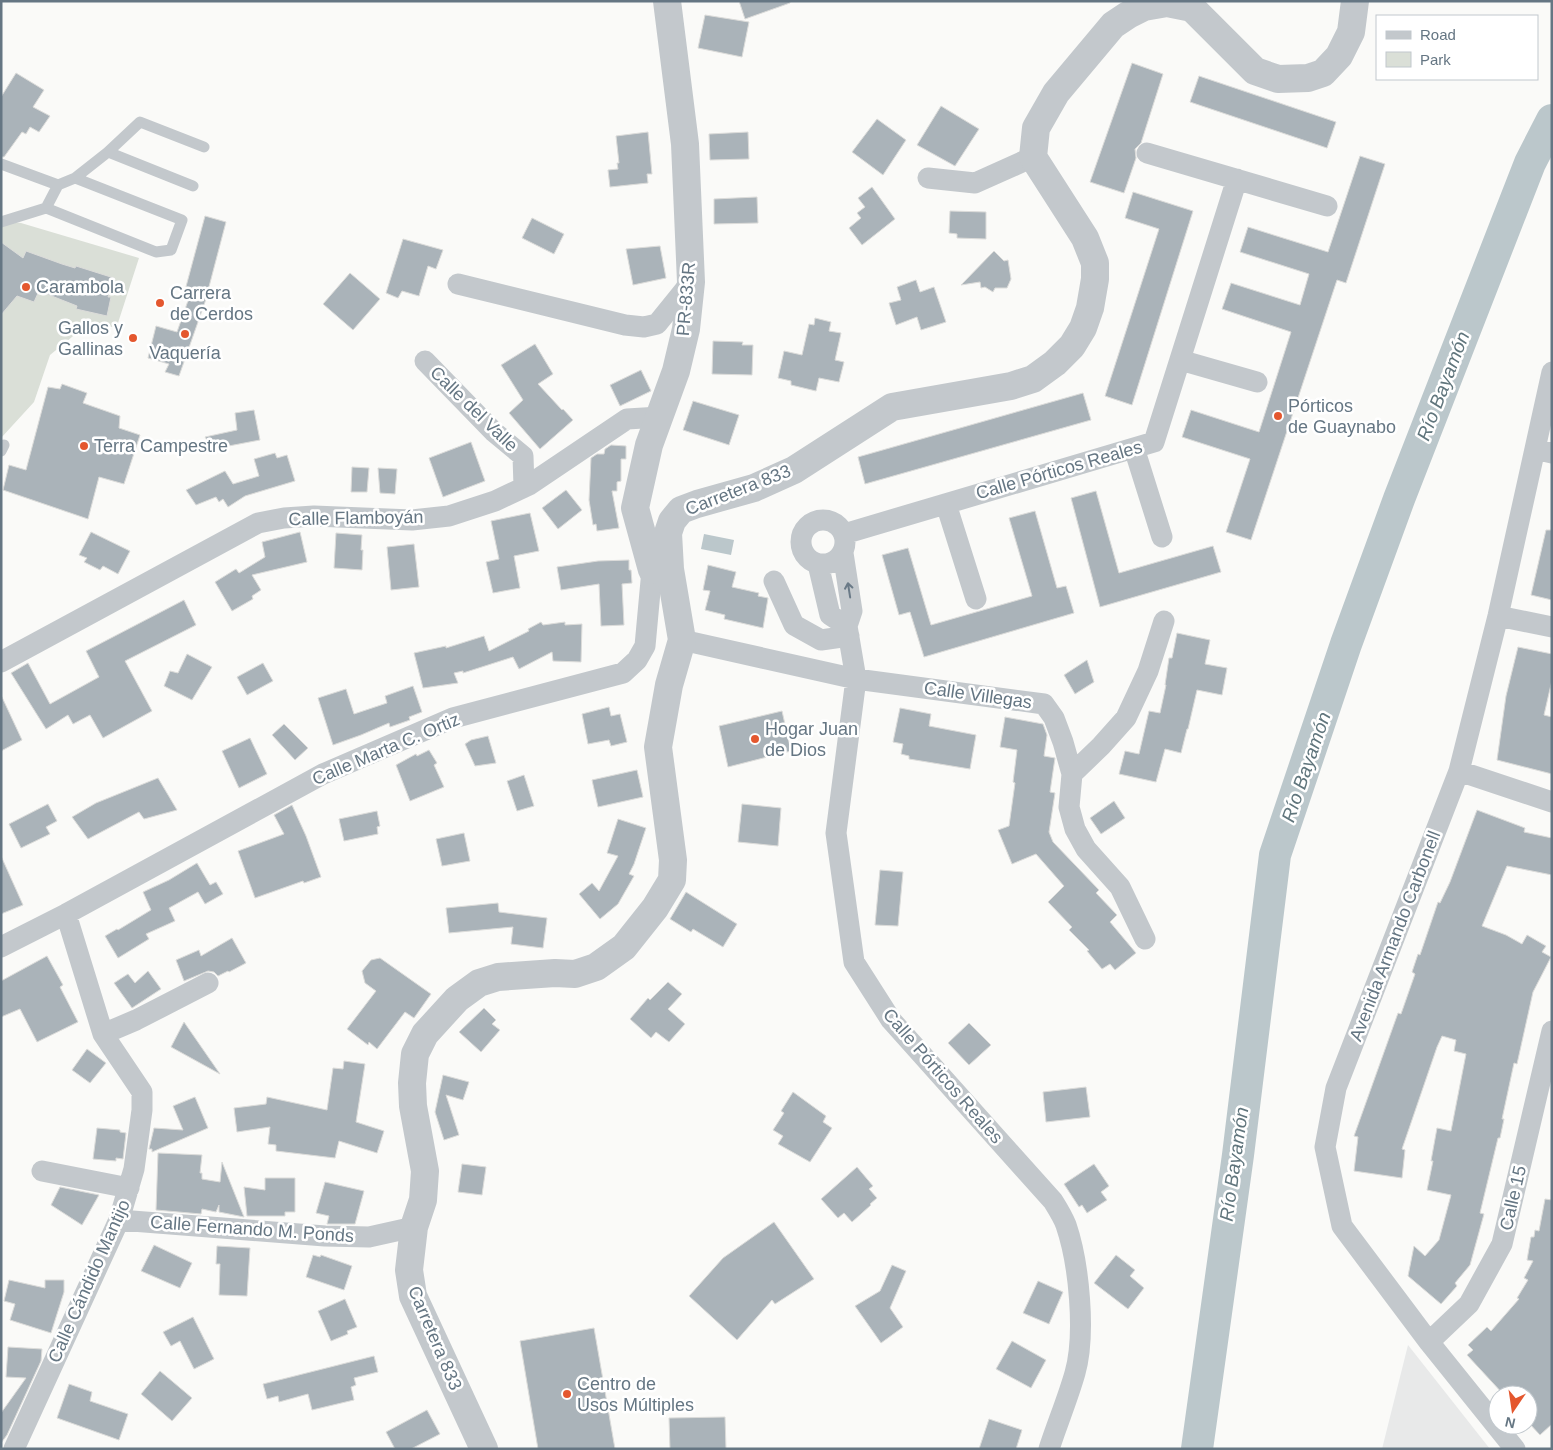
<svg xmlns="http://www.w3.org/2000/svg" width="1553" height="1450" font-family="Helvetica,sans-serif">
<rect width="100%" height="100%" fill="#fafaf8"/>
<path fill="#e8e9e9" d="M1408 1345 1490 1449H1382Z"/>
<path fill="#dadfd7" d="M1 221 21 223 139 258 117 326 78 332 50 355 34 402 1 438Z"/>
<path fill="#bbc7cb" d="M704 534 734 540 731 555 701 549Z"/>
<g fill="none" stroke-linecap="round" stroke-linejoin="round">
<path stroke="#bbc7cb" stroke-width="32" d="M1197 1449 1238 1155 1275 855 1346 644 1399 499 1530 163 1552 120"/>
</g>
<path fill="#aab3b9" stroke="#dcdcda" d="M739 1H790V3L745 19Z
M705 15 749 22 742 57 698 48Z
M1132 63 1163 74 1141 143 1135 149 1136 158 1124 193 1090 182Z
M16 73 44 90 33 107 50 116 39 132 30 127 26 134 22 132 4 157H1V97Z
M1199 76 1336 122 1327 148 1190 102Z
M941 106 979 129 955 166 917 145Z
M877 119 906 140 883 175 852 152Z
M648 132 652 174H647L648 183 610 187 608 170 618 169 617 163H619L616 136Z
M748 132 749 159 710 160 709 134Z
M1360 156 1385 164 1346 283 1337 280 1251 540 1226 532 1250 459 1182 437 1191 410 1259 432 1291 332 1222 309 1231 283 1300 305 1309 274 1240 252 1248 227 1328 252Z
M872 187 895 219 862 245 849 228 861 218 857 213 865 207 858 198Z
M1133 192 1193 211 1132 405 1105 396 1159 229 1125 218Z
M757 197 758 223 714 224V199Z
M950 211 986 212V239L957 238V234L949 233Z
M205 216 226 222 205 302 179 376 165 372 169 364 148 358 156 326 177 332 190 295 184 294Z
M532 218 564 234 554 254 522 238Z
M403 239 443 250 436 269 428 266 419 296 402 291 398 298 386 293Z
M1 242 23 258 26 251 62 264 75 268 76 266 114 278 108 297H111L107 316 76 309 77 306 39 291 34 302 17 296 1 315Z
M660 246 666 278 633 285 626 249Z
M994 251 1004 261 1008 260 1011 279 1007 288H995L993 292 985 287 981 288 980 282 961 285Z
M350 273 380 299 353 330 323 304Z
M916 280 920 292 934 287 946 322 921 330 917 317 896 325 889 303 901 300 897 287Z
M815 318 831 322 829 331 841 333 835 360 844 362 839 382 819 378 816 391 791 385V381L778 378 784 351 802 355 809 324 814 325Z
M713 341 743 342 742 345H753L752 375 712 374Z
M535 344 553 374 538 384 562 410 563 409 573 420 540 449 509 413 523 400 501 365Z
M641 370 651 391 620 406 610 385Z
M62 384 87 393 83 403 120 416 119 428 140 435 124 484 99 477 88 519 3 490 9 465 26 470 48 387 60 389Z
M1083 393 1091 420 865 484 858 457Z
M693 401 739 415 729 445 683 430Z
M254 410 260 440 213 449 205 437 237 430 235 413Z
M471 442 485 481 443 497 429 458Z
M611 445 626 446V459H621V481L617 482V491H612L619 528 597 531 596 524 593 525 589 500 591 458 597 454H604L605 449Z
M275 453 277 458 287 455 295 481 245 496 228 507 223 499 219 502 216 497 196 505 186 490 225 471 233 484 259 476 254 459Z
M352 467 369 468 367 492H351Z
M378 468 397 469 395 494 380 493Z
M566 490 582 510 558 529 542 508Z
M1096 491 1119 573 1213 546 1221 572 1100 607 1071 498Z
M1035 511 1057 588 1066 586 1074 613 924 657 910 612 899 615 882 555 908 548 931 625 1032 596 1009 518Z
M530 513 539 551 514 556 520 588 493 593 486 562 499 559 491 521Z
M1546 530H1552V600L1531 595Z
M91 532 130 551 118 574 103 566 100 570 84 562 87 558 79 555Z
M300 532 307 562 252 575 261 590 252 596 253 599 232 611 215 582 236 569 239 573 265 557 262 542Z
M336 533 362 535 361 550H363L362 570 334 568Z
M414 544 419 587 391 590 387 547Z
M629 560V570H631L632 583 622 584 624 625 601 626 599 584 561 590 557 567 598 561Z
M708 565 736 572 732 587 759 593 758 596 768 598 763 628 724 619 725 615 705 610 710 591 703 590Z
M184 600 196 625 125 661 152 711 103 738 90 715 73 724 68 715 46 729 11 673 28 663 50 704 99 677 86 651Z
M541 622 543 625 565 622V625L582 624 581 662 553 661 552 652 519 669 513 657 463 673V671L454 673 458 683 423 688 414 653 446 646V648L484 636 489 651 529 631 528 629Z
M1177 633 1210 640 1205 664 1227 668 1222 695 1197 690 1188 729H1187L1181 753 1165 749 1156 782 1119 774 1125 751 1139 754 1149 711 1160 713 1166 685H1165L1169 658H1172Z
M1518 647 1552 654V680L1544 715 1552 717V774L1497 760 1506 696Z
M187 654 212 667 192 700 164 686 170 671 178 673Z
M1087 660 1094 682 1075 694 1064 675Z
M263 663 273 681 247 695 237 677Z
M413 686 422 712 409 717 410 720 390 727 389 723 361 735 333 745 318 698 346 689 354 714 387 703 385 696Z
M1 695 22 740 1 751Z
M609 707 611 716 620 714 627 742 611 746 609 740 588 744 582 714Z
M900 708 931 714 929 726 976 735 970 769 909 759V756L901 754 903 744 893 742Z
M782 711 791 751 728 767 719 726Z
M1005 717 1043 724 1047 735 1044 756 1055 758 1050 792 1055 793 1049 832 1053 842 1099 890 1096 893 1117 915 1110 922 1136 953 1115 970 1110 964 1102 969 1087 951 1089 950 1069 930 1072 927 1048 902 1064 886 1036 854 1012 864 998 830 1009 826 1015 783 1013 782 1017 750 1000 747Z
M284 724 308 748 295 760 272 735Z
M488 736 496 763 475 766 465 744 471 740Z
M250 738 267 774 239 788 222 751Z
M429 750 437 763 434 765 444 787 410 801 396 765 416 754 417 756Z
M637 770 643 797 598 807 592 780Z
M524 775 534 806 517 811 507 781Z
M158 778 177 810 144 819 139 812 88 839 72 817 96 803Z
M1114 801 1125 818 1101 834 1090 818Z
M48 804 57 821 46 827 50 834 21 848 9 824Z
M742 804 781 808 778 846 738 842Z
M292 805 306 836 321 877 304 883 303 881 255 898 238 851 284 834 274 815Z
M1477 810 1525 828 1524 832 1552 838V875L1507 866 1482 926 1506 935 1522 944 1527 935 1546 946 1542 952 1551 957 1533 992 1517 1064 1514 1063 1502 1119H1504L1500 1138H1498L1480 1213 1484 1214 1470 1265 1455 1283 1457 1286 1441 1304 1408 1276 1414 1246 1425 1256 1439 1240 1451 1195 1427 1190 1433 1161H1431L1437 1128 1451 1131 1466 1054 1454 1051 1456 1040 1442 1036 1437 1047 1402 1149 1405 1150 1402 1178 1354 1171 1358 1137 1354 1136 1398 1013 1401 1014 1415 974 1412 972 1418 954 1420 955 1438 902 1440 903 1450 882Z
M377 811 380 826 377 827 378 834 344 841 339 819Z
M618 819 646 828 634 864 629 874 634 876 618 904 600 919 579 894 592 883 599 891 618 856 607 853Z
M464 833 470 861 442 866 436 839Z
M1 856 23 905 1 914Z
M197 863 210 885 216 882 223 894 205 904 198 892 169 908 175 921 146 934 149 939 118 958 105 936 117 929 118 930 151 910 143 892 169 880Z
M880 870 903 872 898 926 875 925Z
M686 892 737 924 723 947 693 929 691 932 670 919Z
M498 903 499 912 547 918 543 948 511 944 513 927 449 933 446 908Z
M232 938 246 963 229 972 228 971 218 976 214 972 208 971 184 981 176 960 199 950 201 956Z
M47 956 63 985 60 987 78 1022 37 1042 20 1009 1 1017V981Z
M380 958 431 994 414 1018 405 1012 377 1049 369 1042 368 1045 347 1029 376 991 365 983 362 971 371 960Z
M148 971 161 989 132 1008 114 983 128 974 135 983Z
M668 982 682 994 668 1009 685 1024 669 1042 656 1032 651 1038 630 1019 648 998 650 1000Z
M484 1008 496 1020 492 1024 500 1030 481 1052 459 1032Z
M184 1022 220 1074 171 1047Z
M969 1023 991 1045 969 1065 948 1043Z
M87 1049 106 1063 90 1083 72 1070Z
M344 1061 365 1064 356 1122 384 1131 377 1153 339 1141 335 1158 276 1151V1145L268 1144 270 1127 237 1132 234 1108 266 1104 267 1097 327 1110 333 1068 343 1069Z
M443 1075 469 1082 463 1100 446 1095 459 1135 444 1140 435 1112Z
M1086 1087 1090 1117 1046 1122 1043 1092Z
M793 1092 826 1116 823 1122 832 1128 810 1162 778 1144 783 1136 773 1130 784 1113 781 1111Z
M195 1097 208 1128 152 1152V1149H149L154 1128 183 1130 173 1106Z
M97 1128 120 1130V1132L126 1133 123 1159 116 1158V1161L93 1159Z
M158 1153 202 1155 200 1173H202V1179L220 1182 222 1162 244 1217 219 1212V1205L216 1212 202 1209 201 1214 156 1210Z
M462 1164 486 1167 482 1195 458 1192Z
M1094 1164 1109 1186 1101 1192 1107 1200 1087 1213 1082 1205 1079 1207 1064 1184Z
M857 1167 873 1186 869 1189 877 1198 870 1204 871 1205 852 1222 844 1213 838 1218 821 1199Z
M265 1178H295V1212H285V1216H247L244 1187 265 1190Z
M325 1182 364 1191 355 1224H327L329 1216 316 1213Z
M60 1187 99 1195 82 1225 51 1205Z
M1545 1199 1552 1200V1424L1540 1435 1528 1422V1395H1504L1467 1355 1473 1350 1468 1345 1487 1327 1491 1331 1519 1299 1517 1298 1528 1280 1524 1278 1533 1261 1527 1260 1531 1237H1534L1535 1230 1539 1231Z
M774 1222 814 1279 775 1304 772 1300 737 1340 689 1296 723 1258Z
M154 1245 192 1263 180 1288 141 1271Z
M217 1246 250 1248 247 1296 219 1295 220 1264H216Z
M313 1255 320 1257 321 1255 352 1266 344 1290 306 1277Z
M1116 1255 1135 1270 1130 1276 1144 1288 1128 1309 1094 1283Z
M892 1265 906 1271 890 1308 903 1327 881 1343 855 1306 880 1291Z
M9 1280 45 1288V1280H64V1292L51 1333 10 1320 15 1304 4 1301Z
M1038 1281 1063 1292 1049 1324 1023 1313Z
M345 1299 357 1327 347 1331 348 1334 331 1341 318 1311Z
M193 1317 214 1359 194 1369 180 1341 171 1346 163 1332Z
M594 1328 615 1449H538L520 1341Z
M1012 1341 1046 1360 1031 1388 996 1369Z
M8 1347 42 1349 41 1361 7 1435 1 1443V1413L26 1378 6 1377Z
M374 1356 378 1372 354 1378 356 1385 351 1387 354 1400 312 1410 308 1394 279 1402 278 1396 267 1399 263 1384Z
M160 1371 192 1398 172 1421 141 1394Z
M69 1384 92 1392 90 1401 128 1414 119 1440 57 1418Z
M427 1410 440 1434 411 1449H395L386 1432Z
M725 1417 726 1449H670L669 1418Z
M989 1419 1022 1430 1016 1449H979Z"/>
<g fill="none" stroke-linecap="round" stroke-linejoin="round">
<path stroke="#c3c8cc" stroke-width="11" d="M108 152 140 122 204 147
M1 164 58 185 75 178 182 220 171 250 156 252 46 208 58 185
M75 178 108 152 193 186
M1 222 46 208
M1 451 4 445"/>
<path stroke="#c3c8cc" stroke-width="21" d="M1147 153 1327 206
M928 178 975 183 1033 157
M458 284 625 325 644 327 657 324 691 282
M1180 360 1257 382
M425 361 494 432 523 456 524 487
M1134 448 1162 537
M1535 449 1552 453
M946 504 976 599
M801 542a22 22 0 1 1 44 0a22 22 0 1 1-44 0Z
M844 534 1154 442 1237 179
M843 553 852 611 847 626 856 679 836 833 854 962 891 1020 1053 1201C1058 1209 1063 1217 1066 1225 1079 1263 1086 1334 1075 1373 1068 1398 1057 1424 1049 1449
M818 564 830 615 847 626
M774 581 794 625 821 640 849 636
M1498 616 1552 627
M682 640 856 679 1044 704 1054 718 1063 742 1072 774 1069 807 1075 829 1086 849 1120 887 1145 939
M1 662 258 523 284 518 314 516 412 520 449 516 495 501 529 485 627 419 660 417
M1459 771 1552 802
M1072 774 1101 746 1126 718 1148 671 1164 621
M1 947 66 914 323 774 453 718 623 673 637 660 645 646 652 570
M103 1034 136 1020 208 983
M42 1171 129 1188
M119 1220 325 1236 369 1237 414 1227
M1429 1342 1469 1304 1502 1244 1552 1031
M14 1449 119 1220 134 1169 142 1110V1092L103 1034 66 914
M1515 1449 1429 1342 1342 1226 1325 1147 1336 1088 1459 771 1498 616 1552 372"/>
<path stroke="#c3c8cc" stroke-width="28" d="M667 1 685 144 691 282 686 329 676 371 649 445 635 508 652 570 670 569
M484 1449 413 1296 409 1270 414 1227 423 1200 425 1171 413 1106 412 1083 415 1054 425 1034 457 999 479 983 498 977 555 973 575 974 596 967 624 947 655 908 672 880 673 860 658 747 669 685 682 640 670 569 668 533 672 521 681 510 697 504 754 488 794 470 892 407 1011 386 1033 379 1055 363 1072 346 1083 328 1090 308 1095 279V263L1085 238 1033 157 1036 128 1056 93 1113 25 1128 15 1144 7 1167 3 1192 8 1255 71 1278 79 1308 78 1323 73 1339 56 1351 32 1355 1"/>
</g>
<defs><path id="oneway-shaft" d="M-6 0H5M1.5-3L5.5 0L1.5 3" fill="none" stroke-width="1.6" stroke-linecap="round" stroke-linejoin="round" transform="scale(1.25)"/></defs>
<use stroke="#6a7a87" href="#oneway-shaft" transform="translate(849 590) rotate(-99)"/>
<g fill="#e4572e" stroke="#fff" stroke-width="2">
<circle cx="26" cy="287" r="5"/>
<circle cx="160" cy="303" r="5"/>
<circle cx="185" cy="334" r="5"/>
<circle cx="133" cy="338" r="5"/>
<circle cx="1278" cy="416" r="5"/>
<circle cx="84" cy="446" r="5"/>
<circle cx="755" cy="739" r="5"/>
<circle cx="567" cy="1394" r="5"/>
</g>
<g text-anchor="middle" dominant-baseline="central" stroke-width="5" stroke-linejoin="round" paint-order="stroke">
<g font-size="18" fill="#657683" stroke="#fff" text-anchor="start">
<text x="36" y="287">Carambola</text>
<text x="170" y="293">Carrera<tspan x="170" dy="21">de Cerdos</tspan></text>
<text x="123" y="328" text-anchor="end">Gallos y<tspan x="123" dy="21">Gallinas</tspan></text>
<text x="185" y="353" text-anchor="middle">Vaquería</text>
<text x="1288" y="406">Pórticos<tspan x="1288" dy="21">de Guaynabo</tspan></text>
<text x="94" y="446">Terra Campestre</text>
<text x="765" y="729">Hogar Juan<tspan x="765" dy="21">de Dios</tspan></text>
<text x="577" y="1384">Centro de<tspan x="577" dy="21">Usos Múltiples</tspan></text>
</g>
<g font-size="18" fill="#657683" stroke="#fff">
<text transform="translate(686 299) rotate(-85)">PR-833R</text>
<text transform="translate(474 409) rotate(44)">Calle del Valle</text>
<text transform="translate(1059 470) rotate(-16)">Calle Pórticos Reales</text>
<text transform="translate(738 490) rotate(-21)">Carretera 833</text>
<text transform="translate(356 518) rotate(-1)">Calle Flamboyán</text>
<text transform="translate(978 695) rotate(8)">Calle Villegas</text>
<text transform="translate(386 749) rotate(-23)">Calle Marta C. Ortiz</text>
<text transform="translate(1395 936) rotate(-69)">Avenida Armando Carbonell</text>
<text transform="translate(943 1076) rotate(49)">Calle Pórticos Reales</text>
<text transform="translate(1513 1198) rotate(-77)">Calle 15</text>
<text transform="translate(252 1229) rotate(4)">Calle Fernando M. Ponds</text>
<text transform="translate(89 1281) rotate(-66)">Calle Cándido Mantijo</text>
<text transform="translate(435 1338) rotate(67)">Carretera 833</text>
</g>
<g font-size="19" font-style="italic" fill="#60757c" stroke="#fff">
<text transform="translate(1443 386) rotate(-69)">Río Bayamón</text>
<text transform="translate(1306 767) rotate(-71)">Río Bayamón</text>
<text transform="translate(1234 1164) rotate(-82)">Río Bayamón</text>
</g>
</g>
<rect width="1553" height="1450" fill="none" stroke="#657683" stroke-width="5"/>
<rect x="1376" y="15" width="162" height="65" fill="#ffffff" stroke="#c1c8cd"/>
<rect x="1386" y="31" width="25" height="8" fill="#c3c8cc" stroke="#c1c8cd"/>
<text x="1420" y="40" font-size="15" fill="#657683">Road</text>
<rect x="1386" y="52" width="25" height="15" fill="#dadfd7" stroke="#c1c8cd"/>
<text x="1420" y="65" font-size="15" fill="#657683">Park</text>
<g transform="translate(1513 1410) rotate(193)"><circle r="24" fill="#ffffff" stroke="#c1c8cd"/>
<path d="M0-4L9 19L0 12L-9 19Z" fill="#e4572e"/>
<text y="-8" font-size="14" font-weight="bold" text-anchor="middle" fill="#657683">N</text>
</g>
</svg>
